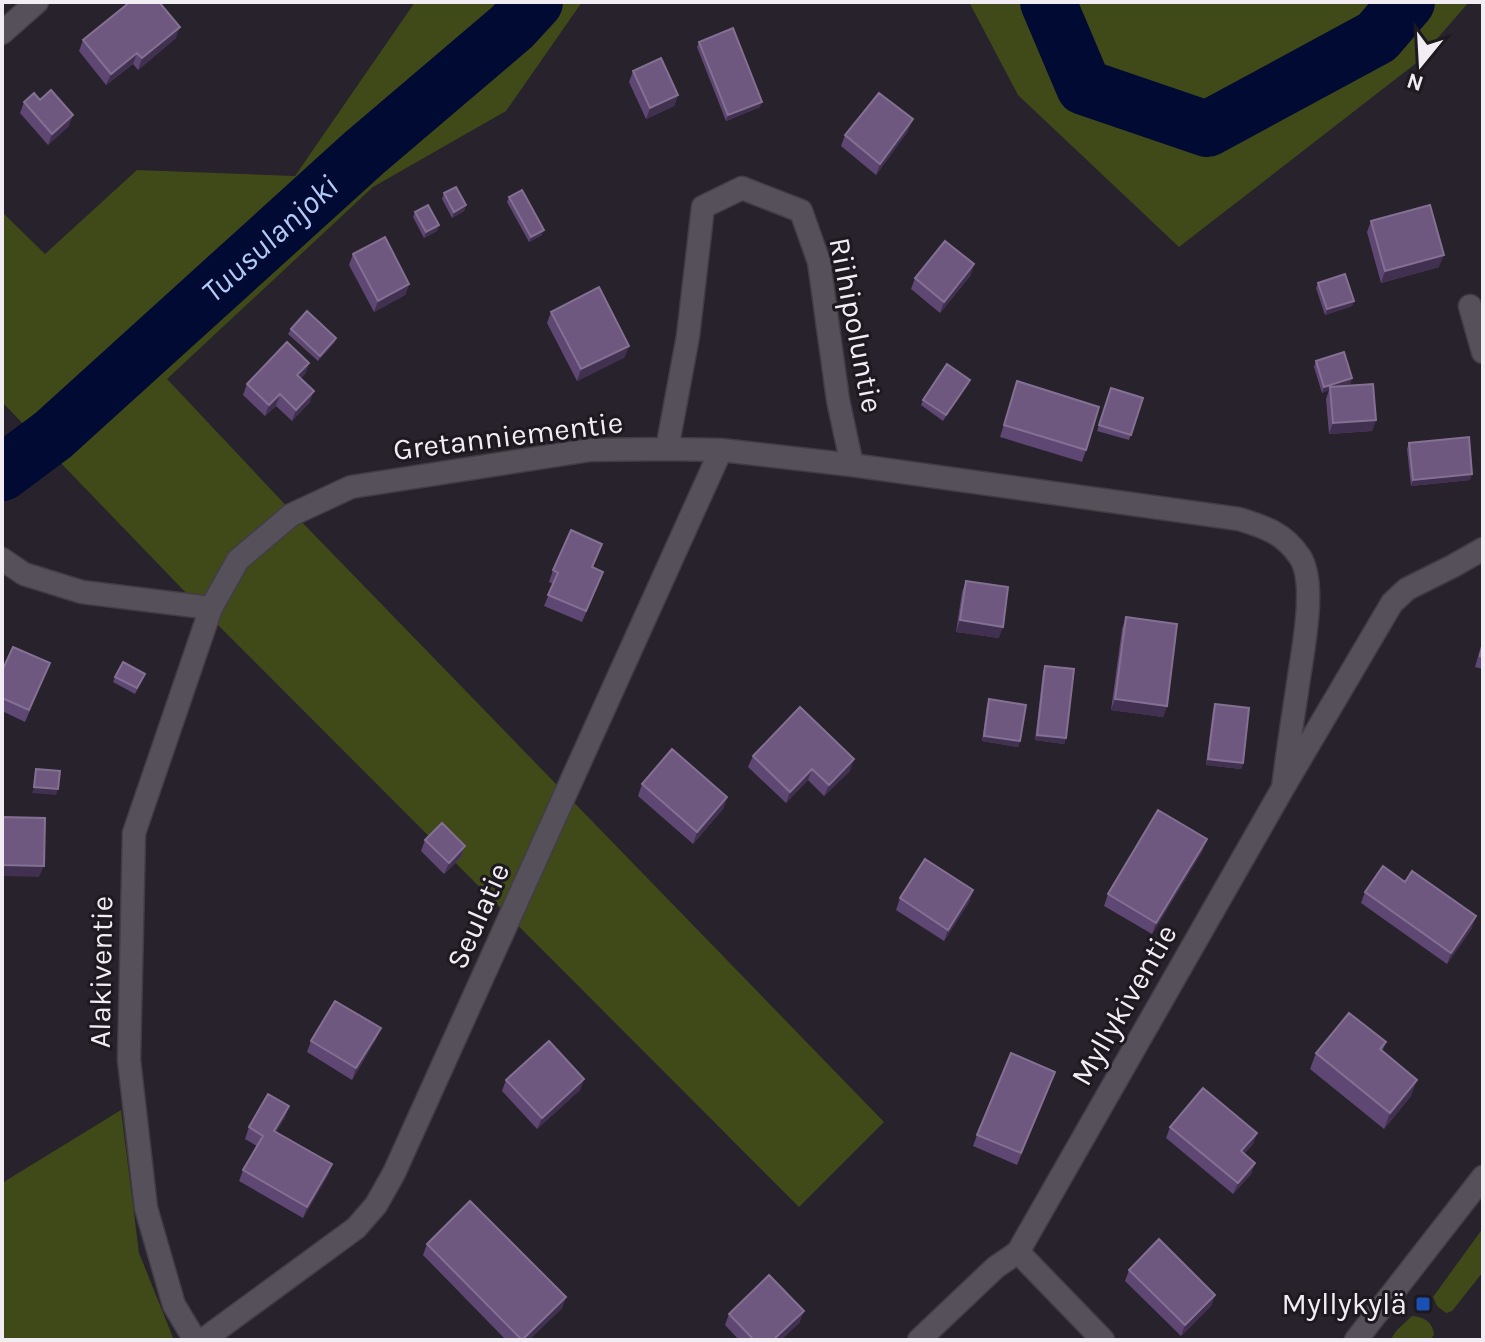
<svg xmlns="http://www.w3.org/2000/svg" width="1485" height="1342" font-family="Karla,sans-serif">
<rect width="100%" height="100%" fill="#27222b"/>
<path fill="#404a19" d="M415 2H582L506 111 373 187 167 379 294 514 884 1122 799 1207 190 597 2 402V212L45 254 137 170 295 176Z
M969 2H1469L1415 64 1179 247 1018 95Z
M121 1110 139 1253 174 1340H2V1183Z
M1483 1228V1272L1452 1311 1446 1313 1437 1306 1433 1297Z
M1412 1316C1424 1317 1433 1322 1434 1335L1430 1340H1390L1397 1330Z"/>
<g fill="none" stroke-linecap="round" stroke-linejoin="round">
<g stroke="#000a33" stroke-width="56">
<path d="M1048 2 1084 87 1207 129 1377 37 1407 2"/>
<path id="s1" d="M2 473 53 435 364 153 512 27 535 2"/>
</g>
<g stroke="#423d45" stroke-width="25">
<path id="minor" d="M2 33 37 2
M1470 306 1483 352
M667 449 688 336 703 207 742 188 801 211 819 262 838 400 852 465
M2 559 24 574 82 592 211 608
M1018 1252 1283 788 1392 603 1407 589 1453 566 1483 549
M195 1340 174 1305 146 1208 129 1060 134 833 211 608 238 560 291 515 351 487 590 450 667 449 721 450 852 465 1239 519C1265 527 1284 533 1300 557 1318 585 1301 658 1297 691 1292 723 1287 756 1283 788
M203 1340 356 1228 376 1205 394 1173 721 450
M919 1340 996 1267 1018 1252 1103 1340"/>
</g>
<g stroke="#423d45" stroke-width="25">
<path id="secondary" d="M1356 1340 1483 1177"/>
</g>
<use href="#minor" stroke="#56505a" stroke-width="22"/>
<use href="#secondary" stroke="#56505a" stroke-width="22"/>
</g>
<path fill="#5f4773" d="M176 38 138 70 133 64 106 85 79 51 83 40Z
M699 42 760 107 726 121 697 47Z
M633 71 678 95 674 106 646 119 629 82Z
M40 100 69 126 48 145 20 113 24 102Z
M908 131 876 175 841 146 845 135Z
M444 193 466 205 464 211 452 218 442 199Z
M509 197 542 235 529 242 507 202Z
M415 212 437 231 424 238 413 217Z
M1371 221 1439 267 1381 283 1367 232Z
M353 254 409 284 405 295 374 312 349 265Z
M974 264 970 276 940 313 911 289 915 278Z
M1318 283 1354 301 1352 306 1325 315 1316 288Z
M551 312 625 357 577 381 547 323Z
M291 329 336 338 334 343 318 361 288 334Z
M1316 361 1352 378 1350 384 1342 386 1376 420 1372 431 1329 434 1326 399 1329 390 1322 393 1314 367Z
M309 363 305 374 301 378 310 402 292 421 276 406 265 416 243 395 247 384Z
M970 380 968 385 943 421 921 405 923 400Z
M1017 381 1086 450 1082 462 1000 437Z
M1111 388 1143 398 1129 440 1097 431Z
M1409 443 1470 480 1411 486 1407 449Z
M598 555 593 567 599 583 582 622 544 606 553 584 549 582 553 570Z
M966 581 999 638 956 632 962 592Z
M1126 617 1167 706 1163 717 1111 710 1122 629Z
M1483 639V669L1475 667Z
M50 663 25 722 2 711V671Z
M1045 666 1066 738 1064 744 1035 740 1043 671Z
M145 674 135 694 113 682 115 677Z
M989 699 1020 741 1018 747 982 741 987 705Z
M1215 704 1243 763 1241 769 1206 765 1213 710Z
M753 756 850 771 824 796 808 780 786 803 748 767Z
M642 784 727 797 723 809 693 844 638 796Z
M425 840 465 846 461 857 444 874 421 851Z
M1203 850 1152 934 1104 906 1108 894Z
M1405 882 1472 928 1447 964 1361 903 1365 892Z
M973 890 969 902 944 941 896 910 900 898Z
M381 1028 376 1039 352 1080 307 1052 311 1041Z
M1386 1042 1382 1052 1411 1096 1384 1129 1310 1069 1316 1053Z
M584 1079 580 1090 537 1129 502 1091 506 1080Z
M1051 1083 1017 1165 973 1146 977 1135Z
M289 1106 285 1117 276 1132 332 1164 328 1175 303 1218 239 1181 243 1170 257 1146 245 1139 249 1127Z
M1170 1127 1257 1133 1253 1144 1244 1154 1255 1163 1251 1174 1233 1194 1166 1138Z
M427 1244 566 1297 562 1308 529 1340H506L423 1255Z
M1129 1270 1215 1295 1211 1306 1181 1336 1125 1281Z
M729 1314 800 1322 781 1340H739L725 1325Z"/>
<path fill="#423050" d="M180 27 176 38 138 70 142 58Z
M137 53 133 64 106 85 111 74Z
M678 95 674 106 646 119 650 108Z
M762 102 760 107 726 121 728 115Z
M73 115 69 126 48 145 52 134Z
M913 119 908 131 876 175 880 164Z
M466 205 464 211 452 218 454 212Z
M439 225 437 231 424 238 426 232Z
M544 230 542 235 529 242 531 237Z
M1444 255 1439 267 1381 283 1385 271Z
M974 264 970 276 940 313 944 302Z
M409 284 405 295 374 312 378 301Z
M1354 301 1352 306 1325 315 1327 309Z
M336 338 334 343 318 361 320 356Z
M629 346 625 357 577 381 581 369Z
M309 363 305 374 293 386 297 375Z
M1352 378 1350 384 1331 390 1330 387 1329 390 1322 393 1324 387Z
M970 380 968 385 943 421 946 415Z
M314 391 310 402 292 421 296 410Z
M280 394 276 406 265 416 269 405Z
M1376 420 1372 431 1329 434 1333 423Z
M1472 474 1470 480 1411 486 1413 480Z
M960 620 1003 627 999 638 956 632Z
M1115 699 1167 706 1163 717 1111 710Z
M1037 735 1066 738 1064 744 1035 740Z
M984 736 1020 741 1018 747 982 741Z
M854 759 850 771 824 796 829 785Z
M1208 759 1243 763 1241 769 1206 765Z
M812 769 808 780 786 803 790 792Z
M34 787 58 789 56 795 32 793Z
M727 797 723 809 693 844 697 832Z
M1207 839 1203 850 1152 934 1156 923Z
M465 846 461 857 444 874 449 863Z
M2 865 44 866 39 877 2 876Z
M973 890 969 902 944 941 948 930Z
M1476 916 1472 928 1447 964 1451 953Z
M381 1028 376 1039 352 1080 356 1068Z
M584 1079 580 1090 537 1129 542 1118Z
M1417 1080 1411 1096 1384 1129 1390 1113Z
M289 1106 285 1117 270 1142 274 1131Z
M1257 1133 1253 1144 1237 1162 1241 1151Z
M1255 1163 1251 1174 1233 1194 1238 1183Z
M332 1164 328 1175 303 1218 307 1207Z
M1215 1295 1211 1306 1181 1336 1185 1325Z
M566 1297 562 1308 529 1340H522Z
M804 1311 800 1322 781 1340H773Z"/>
<path fill="#6f5880" stroke="#837092" stroke-width="2" d="M130 2H159L180 27 142 58 137 53 111 74 83 40Z
M733 28 762 102 728 115 699 42Z
M661 58 678 95 650 108 633 71Z
M51 90 73 115 52 134 24 102 34 93 40 100Z
M879 93 913 119 880 164 845 135Z
M456 187 466 205 454 212 444 193Z
M522 190 544 230 531 237 509 197Z
M428 205 439 225 426 232 415 212Z
M1430 205 1444 255 1385 271 1371 221Z
M385 237 409 284 378 301 353 254Z
M945 241 974 264 944 302 915 278Z
M1345 274 1354 301 1327 309 1318 283Z
M599 287 629 346 581 369 551 312Z
M307 311 336 338 320 356 291 329Z
M287 342 309 363 297 375 314 391 296 410 280 394 269 405 247 384Z
M1344 352 1352 378 1324 387 1316 361Z
M947 364 970 380 946 415 923 400Z
M1017 381 1099 407 1086 450 1004 425Z
M1373 384 1376 420 1333 423 1330 387Z
M1111 388 1143 398 1131 435 1099 425Z
M1469 437 1472 474 1413 480 1409 443Z
M571 530 602 544 592 567 603 572 586 611 548 595 558 573 553 570Z
M966 581 1008 587 1003 627 960 620Z
M1126 617 1177 624 1167 706 1115 699Z
M1483 643V657L1480 656Z
M13 647 50 663 29 710 2 698V671Z
M123 662 145 674 137 688 115 677Z
M1045 666 1074 669 1066 738 1037 735Z
M989 699 1026 705 1020 741 984 736Z
M1215 704 1249 708 1243 763 1208 759Z
M800 707 854 759 829 785 812 769 790 792 753 756Z
M672 749 727 797 697 832 642 784Z
M36 769 60 771 58 789 34 787Z
M1158 810 1207 839 1156 923 1108 894Z
M2 817 45 818 44 866 2 865Z
M442 823 465 846 449 863 425 840Z
M925 859 973 890 948 930 900 898Z
M1383 866 1405 882 1412 871 1476 916 1451 953 1365 892Z
M335 1001 381 1028 356 1068 311 1041Z
M1349 1013 1386 1042 1380 1049 1417 1080 1390 1113 1316 1053Z
M549 1041 584 1079 542 1118 506 1080Z
M1011 1053 1055 1072 1021 1153 977 1135Z
M1203 1088 1257 1133 1241 1151 1255 1163 1238 1183 1170 1127Z
M268 1094 289 1106 274 1131 332 1164 307 1207 243 1170 263 1136 249 1127Z
M470 1201 566 1297 522 1340 427 1244Z
M1159 1239 1215 1295 1185 1325 1129 1270Z
M769 1275 804 1311 773 1340H754L729 1314Z"/>
<rect fill="#1a4fb4" stroke="#1e1921" stroke-width="3" x="1415" y="1296" width="16" height="16" rx="4"/>
<g text-anchor="middle" dominant-baseline="central" stroke-width="6" stroke-linejoin="round" paint-order="stroke">
<g font-size="30" fill="#f1edf3" stroke="#1e1921">
<text transform="translate(856 325) rotate(79)">Riihipoluntie</text>
<text transform="translate(508 436) rotate(-7)">Gretanniementie</text>
<text transform="translate(478 916) rotate(-66)">Seulatie</text>
<text transform="translate(101 972) rotate(-89)">Alakiventie</text>
<text transform="translate(1124 1005) rotate(-60)">Myllykiventie</text>
</g>
<g font-size="30" fill="#f1edf3" stroke="#1e1921" text-anchor="end">
<text x="1407" y="1304">Myllykylä</text>
</g>
<g font-size="32" font-style="italic" fill="#b3caf7" stroke="#1e1921">
<text stroke="none"><textPath href="#s1" startOffset="356">Tuusulanjoki</textPath></text>
</g>
</g>
<rect width="1485" height="1342" fill="none" stroke="#f1edf3" stroke-width="8"/>
<g transform="translate(1421 64) rotate(198)" stroke="#1e1921" stroke-width="6" paint-order="stroke">
<path d="M0-6L14 30L0 20L-14 30Z" fill="#f1edf3"/>
<text y="-12" font-size="22" font-weight="bold" text-anchor="middle" fill="#f1edf3">N</text>
</g>
</svg>
